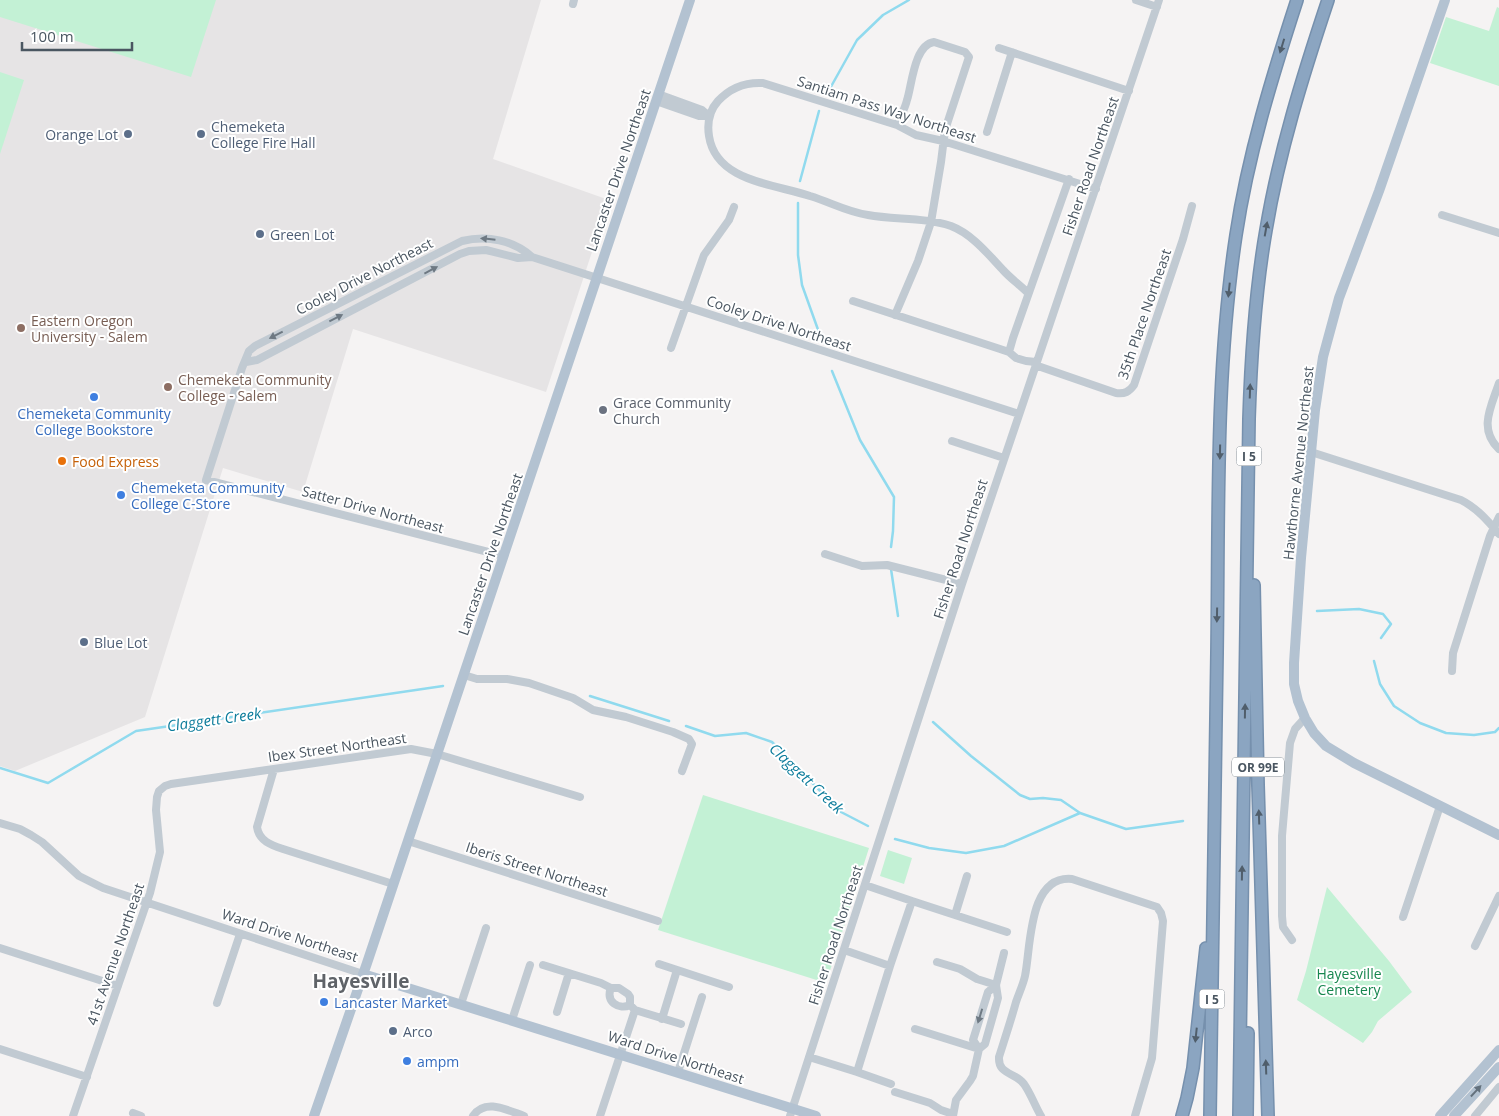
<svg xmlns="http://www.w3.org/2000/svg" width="1499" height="1116" font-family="'Open Sans',sans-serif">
<rect width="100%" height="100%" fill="#f5f3f3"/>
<path fill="#e6e4e5" d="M0 0H541L493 159 609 200 546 392 353 329 303 492 223 468 145 717 15 771 0 766Z"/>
<path fill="#c3f1d5" d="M0 0H216L191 77 0 17Z
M1497 7 1499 8V86L1430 63 1446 17 1489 31Z
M0 72 24 80 0 154Z
M703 795 869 848 826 983 658 930Z
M888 850 912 858 904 884 880 876Z
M1327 887 1389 961 1412 992 1378 1021 1372 1032 1363 1043 1297 1000 1306 971Z"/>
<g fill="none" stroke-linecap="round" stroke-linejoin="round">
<path stroke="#90daee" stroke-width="2.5" d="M828 92 857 40 883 15 909 0
M800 181 819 111
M798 203V255L802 285 821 338
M832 371 860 440 894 497 893 531 891 547
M891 569 898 616
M1317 611 1359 609 1383 614 1391 624 1381 638
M1374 661 1380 684 1394 706 1420 723 1446 733 1474 735 1495 732 1499 728
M590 696 669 721
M933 722 971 756 1020 795 1030 799 1043 798 1061 800 1080 813 1126 829 1183 821
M686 726 715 736 746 733 772 742 841 812 868 826
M0 768 48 783 136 731 443 686
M895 839 929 848 966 853 1004 846 1080 813"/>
<g stroke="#7690ad" stroke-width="14">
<path id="highway" d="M1254 585 1258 785 1268 1116
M1182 1116 1187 1098 1193 1068 1206 948
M1210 1116C1213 962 1214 807 1217 653 1219 513 1215 373 1236 235 1248 155 1272 77 1297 0
M1239 1116 1249 419C1251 356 1255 293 1266 230 1279 152 1303 75 1328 0
M1247 1116 1248 1033"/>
</g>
<path stroke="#c1cad2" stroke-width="8" d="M1136 0 1157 7
M573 4 574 0
M999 48 1129 91
M658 94 702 110 709 116
M656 101 699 116H709
M987 132 1012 52
M1442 215 1499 233
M1028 293C1020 285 1010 278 1003 270 988 254 972 234 951 226 924 217 895 220 868 215 847 212 830 202 810 196 775 184 716 182 709 136 707 123 709 111 718 101 730 88 746 82 763 83L897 125 916 135 943 141 1096 189
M853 301 997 348 1009 352 1016 358 1026 361 1036 362
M895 315 918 261 931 222 941 162 945 130 968 60 969 57 965 52 934 42C914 45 912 85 907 100 905 109 900 117 897 125
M671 348 704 255 729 220 734 207
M1009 352 1013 338 1069 179
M246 362 257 360 460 254 469 251 486 250 518 258 532 257 1019 414
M1035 365 1116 393C1125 394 1129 392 1134 385L1183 239 1192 206
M1499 383C1491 407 1478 429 1499 449
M952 441 1004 458
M1311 452 1461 500C1477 508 1488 521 1499 534
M825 554 862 566 887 565 962 584
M504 556 206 480 242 368 249 351 255 346 462 241C487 235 513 240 532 257
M1452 671 1453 653 1490 536 1499 517
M464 675 477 679H507L529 683 573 698 593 710 626 717 673 732 689 739 692 744 682 771
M274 769 257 827C259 841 271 845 283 849L393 884
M0 823 20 829 31 835 42 842 79 876 103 888 363 974
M408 841 658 921
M865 885 912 901
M955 915 967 876
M1403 917 1440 806
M1292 940 1283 927 1282 916V836L1290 743 1295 729 1305 718
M1475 946 1499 896
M0 948 118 986
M937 962 960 969 977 979 996 985
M659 964 729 987
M543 965 601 983 611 988H619L628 994 630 997V1005C619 1010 605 1002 611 988
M890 966 912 901 1007 932
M217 1003 240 934
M461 1004 486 928
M632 1007 635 1010 681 1024
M557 1012 569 973
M662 1019 677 970
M512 1020 530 965
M915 1029 979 1049
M0 1049 87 1077
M979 1049 973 1040 988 992 996 985
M809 1057 857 1072 890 966 844 950
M678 1072 702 997
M857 1072 891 1084
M895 1092 930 1103 941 1110 953 1114
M133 1113 141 1116
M73 1116 150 893 160 852 156 810 157 797 159 791 165 786 171 784 411 749 437 754 580 797
M473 1116C485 1098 507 1110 524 1116
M600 1116 635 1010
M790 1116 962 584 1159 0
M953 1116 956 1100 970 1081 973 1076 979 1049 985 1044 998 998 996 985 1004 953
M1041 1116C1035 1106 1031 1094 1024 1084 1015 1072 998 1075 999 1057 1005 1038 1011 1020 1016 1002 1019 993 1023 985 1025 976 1031 947 1028 875 1072 879L1157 907 1161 913 1163 921 1152 1058 1135 1116
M1475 1116 1499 1087"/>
<path stroke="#b3c2d1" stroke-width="10" d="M1445 0 1379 191 1339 298 1323 357 1315 410 1301 558 1294 663V684L1298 701 1305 718 1314 733 1326 746 1354 763 1499 835
M363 974 816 1116
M314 1116 367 963 690 0
M1440 1116 1499 1050
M1454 1116 1499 1067"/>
<use href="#highway" stroke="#8ba5c1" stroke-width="11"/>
</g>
<defs><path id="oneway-solid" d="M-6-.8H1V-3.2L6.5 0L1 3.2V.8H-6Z" transform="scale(1.25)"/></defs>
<g fill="#505e6b">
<use href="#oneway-solid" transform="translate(1282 46) rotate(107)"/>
<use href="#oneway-solid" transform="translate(1266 229) rotate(-80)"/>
<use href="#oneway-solid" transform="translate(1229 290) rotate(96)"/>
<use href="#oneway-solid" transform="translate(1250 391) rotate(-88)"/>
<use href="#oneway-solid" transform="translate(1220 452) rotate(91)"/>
<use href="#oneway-solid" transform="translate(1217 615) rotate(91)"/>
<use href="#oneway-solid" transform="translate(1245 711) rotate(-89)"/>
<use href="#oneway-solid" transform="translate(1259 817) rotate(-92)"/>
<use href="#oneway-solid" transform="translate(1242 873) rotate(-89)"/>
<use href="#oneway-solid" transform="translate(1196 1035) rotate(96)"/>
<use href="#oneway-solid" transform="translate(1266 1067) rotate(-92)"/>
</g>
<g fill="#6e7983">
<use href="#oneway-solid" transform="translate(488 239) rotate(-174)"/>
<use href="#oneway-solid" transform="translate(431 270) rotate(-28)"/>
<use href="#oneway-solid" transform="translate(336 318) rotate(-27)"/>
<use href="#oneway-solid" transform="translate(276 335) rotate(153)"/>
<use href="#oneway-solid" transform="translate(980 1016) rotate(107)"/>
</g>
<use fill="#64717d" href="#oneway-solid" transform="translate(1476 1091) rotate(-47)"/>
<g fill="#5c6f8a" stroke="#fff" stroke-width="2">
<circle cx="128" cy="134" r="5"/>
<circle cx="201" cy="134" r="5"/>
<circle cx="260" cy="234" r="5"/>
<circle cx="84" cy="642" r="5"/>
<circle cx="393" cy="1031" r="5"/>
</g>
<g fill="#8d6e63" stroke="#fff" stroke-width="2">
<circle cx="21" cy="328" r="5"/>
<circle cx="168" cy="387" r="5"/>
</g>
<g fill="#3f7fe0" stroke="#fff" stroke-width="2">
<circle cx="94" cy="397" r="5"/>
<circle cx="121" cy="495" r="5"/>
<circle cx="324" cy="1002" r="5"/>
<circle cx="407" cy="1061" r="5"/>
</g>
<circle fill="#6b7280" stroke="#fff" stroke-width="2" cx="603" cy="410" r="5"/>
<circle fill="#e8710a" stroke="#fff" stroke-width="2" cx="62" cy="461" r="5"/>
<g text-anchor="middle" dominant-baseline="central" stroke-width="4" stroke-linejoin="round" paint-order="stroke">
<g fill="#fff" stroke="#808990" stroke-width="1">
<rect x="1236.5" y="446.5" width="25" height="19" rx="4"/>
<rect x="1232" y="757.5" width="52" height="19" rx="4"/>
<rect x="1199.5" y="989.5" width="25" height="19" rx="4"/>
</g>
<g font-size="12" font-weight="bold" fill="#4a5661">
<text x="1249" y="456">I 5</text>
<text x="1258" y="767">OR 99E</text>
<text x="1212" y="999">I 5</text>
</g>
<g font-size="14" fill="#4a5661" stroke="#fff">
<text transform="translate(887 109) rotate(18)">Santiam Pass Way Northeast</text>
<text transform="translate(1090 166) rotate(-71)">Fisher Road Northeast</text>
<text transform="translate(618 170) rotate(-71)">Lancaster Drive Northeast</text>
<text transform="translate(364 276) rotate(-27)">Cooley Drive Northeast</text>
<text transform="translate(1144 314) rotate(-71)">35th Place Northeast</text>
<text transform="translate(779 323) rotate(18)">Cooley Drive Northeast</text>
<text transform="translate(1298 463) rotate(-84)">Hawthorne Avenue Northeast</text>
<text transform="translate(373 509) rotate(15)">Satter Drive Northeast</text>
<text transform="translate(960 549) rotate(-72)">Fisher Road Northeast</text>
<text transform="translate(490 554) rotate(-71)">Lancaster Drive Northeast</text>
<text transform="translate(337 747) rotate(-8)">Ibex Street Northeast</text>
<text transform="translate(537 869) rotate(18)">Iberis Street Northeast</text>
<text transform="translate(290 935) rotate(18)">Ward Drive Northeast</text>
<text transform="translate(835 935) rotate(-72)">Fisher Road Northeast</text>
<text transform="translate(115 954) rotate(-71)">41st Avenue Northeast</text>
<text transform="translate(676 1057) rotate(18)">Ward Drive Northeast</text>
</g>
<g font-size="14" fill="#4e5e75" stroke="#fff" text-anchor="start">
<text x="211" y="126">Chemeketa<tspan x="211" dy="16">College Fire Hall</tspan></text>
<text x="118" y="134" text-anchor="end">Orange Lot</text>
<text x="270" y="234">Green Lot</text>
<text x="94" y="642">Blue Lot</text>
<text x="403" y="1031">Arco</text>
</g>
<g font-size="14" fill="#785e54" stroke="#fff" text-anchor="start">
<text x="31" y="320">Eastern Oregon<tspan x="31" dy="16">University - Salem</tspan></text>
<text x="178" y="379">Chemeketa Community<tspan x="178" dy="16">College - Salem</tspan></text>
</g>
<g font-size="14" fill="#5b616d" stroke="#fff" text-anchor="start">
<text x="613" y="402">Grace Community<tspan x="613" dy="16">Church</tspan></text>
</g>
<g font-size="14" fill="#366cbe" stroke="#fff" text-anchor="start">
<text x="94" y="413" text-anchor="middle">Chemeketa Community<tspan x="94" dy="16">College Bookstore</tspan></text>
<text x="131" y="487">Chemeketa Community<tspan x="131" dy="16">College C-Store</tspan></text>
<text x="334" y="1002">Lancaster Market</text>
<text x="417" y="1061">ampm</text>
</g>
<g font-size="14" fill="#c56008" stroke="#fff" text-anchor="start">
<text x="72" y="461">Food Express</text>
</g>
<g font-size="14" fill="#17864f" stroke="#fff">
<text x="1349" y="973">Hayesville<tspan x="1349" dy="16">Cemetery</tspan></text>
</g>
<g font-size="15" font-style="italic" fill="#0c7c9b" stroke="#fff">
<text transform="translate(214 719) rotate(-8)">Claggett Creek</text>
<text transform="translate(807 778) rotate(43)">Claggett Creek</text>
</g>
<g font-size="19" font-weight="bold" fill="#5f6368" stroke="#fff">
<text x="361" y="981">Hayesville</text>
</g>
</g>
<path d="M22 42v8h110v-8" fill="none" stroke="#4a5661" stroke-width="2.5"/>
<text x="30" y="42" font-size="15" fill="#4a5661" stroke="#ffffff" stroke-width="4" paint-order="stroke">100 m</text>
</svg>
